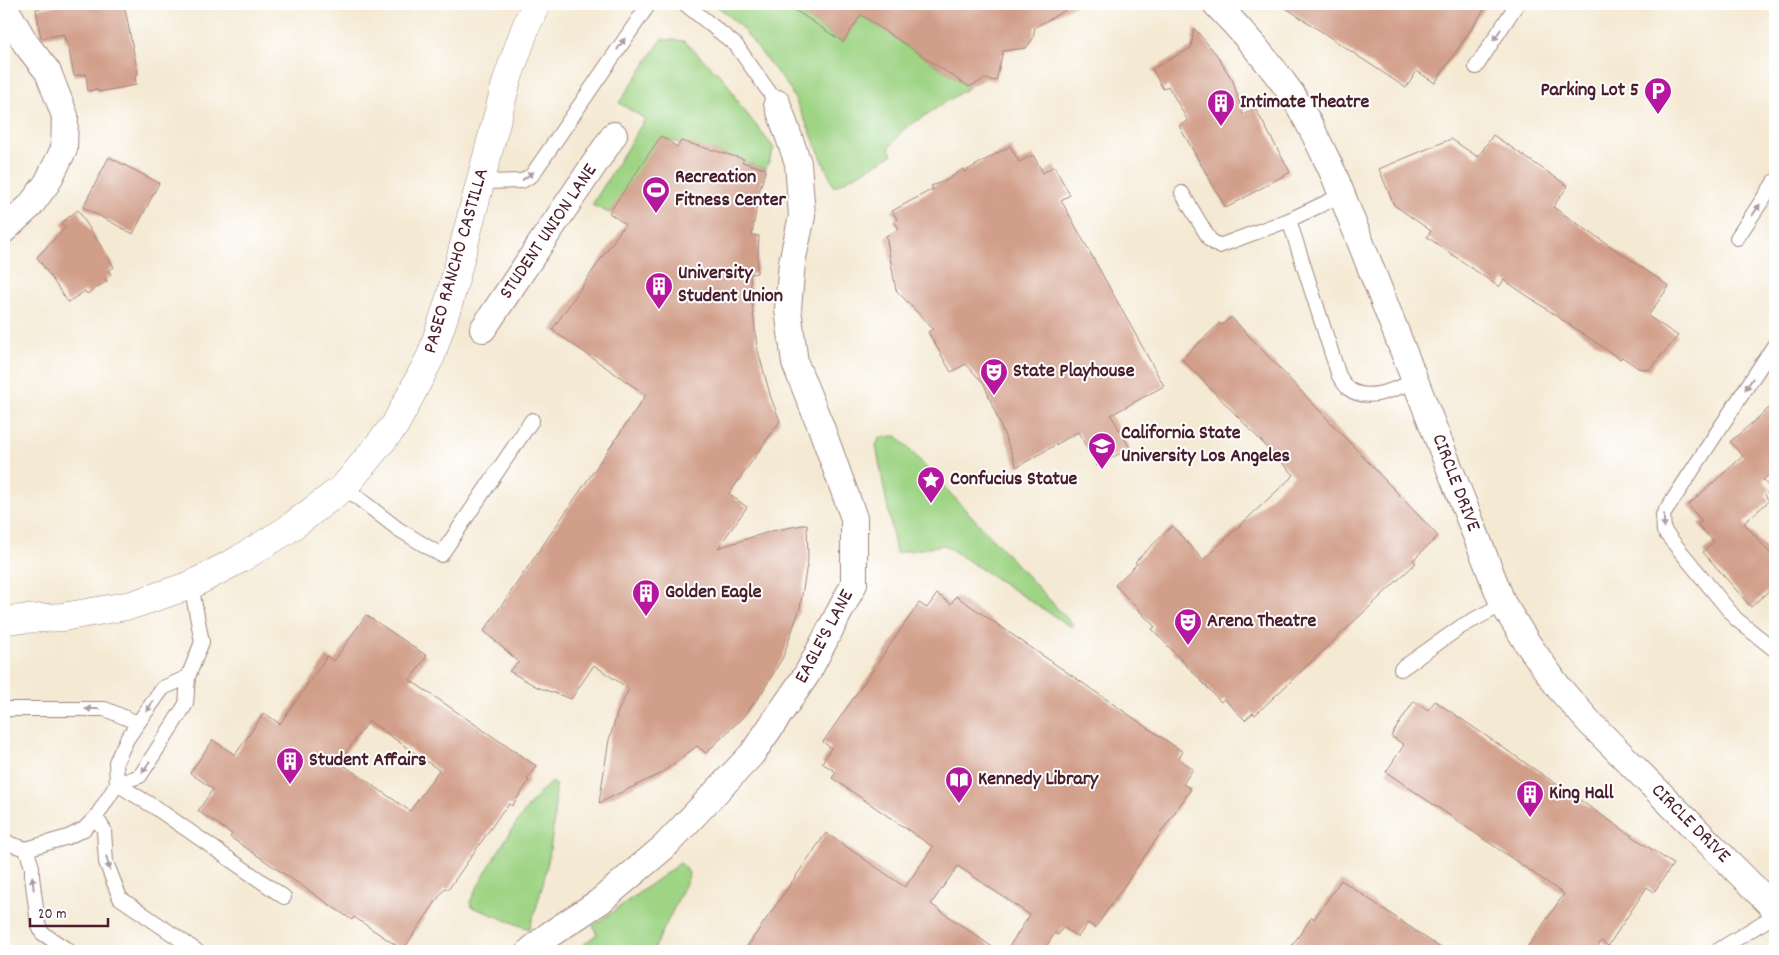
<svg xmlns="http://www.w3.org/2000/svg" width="1779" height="955" font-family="Dekko,sans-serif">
<rect width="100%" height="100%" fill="#fff"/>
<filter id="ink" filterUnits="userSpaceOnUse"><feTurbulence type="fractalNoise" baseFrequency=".02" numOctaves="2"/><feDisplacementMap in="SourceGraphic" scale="10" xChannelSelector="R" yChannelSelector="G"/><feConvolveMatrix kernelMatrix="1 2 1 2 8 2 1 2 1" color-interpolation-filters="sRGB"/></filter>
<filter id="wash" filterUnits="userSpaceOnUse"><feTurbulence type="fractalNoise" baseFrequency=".0096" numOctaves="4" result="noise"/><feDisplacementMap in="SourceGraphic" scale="20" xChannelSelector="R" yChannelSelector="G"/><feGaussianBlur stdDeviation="1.12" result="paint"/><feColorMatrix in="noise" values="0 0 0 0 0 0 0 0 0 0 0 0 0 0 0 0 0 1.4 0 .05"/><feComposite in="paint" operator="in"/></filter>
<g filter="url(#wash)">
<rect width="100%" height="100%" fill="#f4e9d3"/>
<path fill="#9fd485" stroke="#747a58" d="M715 4H786L843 42 861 15 969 87 903 130 889 148 892 155 834 187 809 129 790 89 740 26Z
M662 39 684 41 726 81 739 104 774 148 766 169 665 139 609 213 592 205 645 119 619 103Z
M897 436 1073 625 1071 627 944 545 896 553 876 445 880 437Z
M553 782 556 785C555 835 546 882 529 929L472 907 470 902C481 878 531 792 553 782Z
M680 863 685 867 689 873 688 879 653 951H590L580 947 597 934 593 926Z"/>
<g id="blocks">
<path fill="#d19e89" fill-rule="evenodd" d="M65 4H124L138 74 135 75 136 85 98 92 97 89 88 91 86 74 74 76 67 40 65 41 64 34 41 38 36 9Z
M786 4H1077L1035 27 1033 39 1026 48 1003 51 996 81 985 79 969 87 861 15 843 42Z
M1280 4H1488L1435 83 1417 71 1406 88Z
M1194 28 1216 54 1233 81 1243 115 1255 108 1290 172 1226 208 1179 126 1188 121 1168 86 1163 89 1152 69 1191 48Z
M1493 135 1568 186 1553 207 1669 286 1648 316 1678 336 1649 370 1638 368 1622 357 1620 359 1504 280 1499 287 1427 237 1431 231 1394 205 1379 169 1451 139 1478 157Z
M661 136 677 147 681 141 744 159 742 162 766 169 759 192 752 235 759 236 757 273 750 274 751 294 757 347 771 398 780 421 729 494 747 507 718 548 772 531 807 524 808 558 800 608 783 657 761 694 744 716 706 753 697 746 660 774 599 803 609 740 618 711 629 689 594 665 571 699 537 687 509 671 519 662 484 631 646 395 552 330 625 224 609 213Z
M1010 146 1019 162 1033 155 1043 173 1054 166 1070 195 1061 200 1164 386 1111 415 1130 448 1097 466 1078 432 1017 467 984 384 966 364 951 372 928 332 933 329 896 290 886 236 899 229 894 221 897 219 892 211 933 189 931 186 947 180 963 169 964 172Z
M109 157 159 183 133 234 83 207Z
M78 210 114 267 108 271 111 274 105 278 107 281 87 294 85 291 68 302 37 257 65 228 61 223Z
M1231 317 1438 536 1413 560 1416 563 1381 596 1255 715 1253 713 1245 720 1224 699 1221 702 1152 629 1155 627 1115 585 1137 564 1135 562 1172 526 1203 560 1294 475 1182 359 1220 323 1222 325Z
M1775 403V470L1763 480 1771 489 1765 495 1769 501 1744 523 1775 559V585L1751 607 1703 552 1714 542 1698 525 1702 521 1688 505 1743 456 1730 442Z
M937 594 951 604 956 596 1183 752 1178 759 1193 769 1183 784 1191 789 1095 928 1088 923 1078 937 1063 927 1058 935 1055 933 1043 951H1006L1030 915 958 866 931 904 998 951H744L826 833 905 887 933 847 832 778 836 772 822 763 831 748 823 742 919 603 927 608Z
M366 615 427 656 410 680 536 766 527 779 529 781 512 806 509 804 505 810 504 809 448 890 445 888 403 950 354 917 352 920 230 837 232 834 198 811 213 789 190 773 213 740 235 755 264 713 280 724 327 656 334 661ZM369 721 439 770 410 811 339 762Z
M1414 701 1428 710 1435 701 1673 864 1654 892 1647 887 1608 946 1601 941 1595 951H1525L1564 894 1386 772 1404 745 1391 736Z
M1341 880 1445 951H1288L1312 917 1314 919Z"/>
</g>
</g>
<g filter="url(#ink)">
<use href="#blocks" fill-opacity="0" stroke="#9f847f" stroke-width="1"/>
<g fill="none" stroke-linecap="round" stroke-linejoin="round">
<g stroke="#9f847f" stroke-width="16">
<path id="lane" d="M685 4 736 45 777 103
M1476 67 1517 4
M481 182 522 181 532 175 649 4
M1182 193 1210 240 1219 246 1289 220 1342 195
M1289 220 1339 376C1342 380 1345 386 1349 389 1368 403 1397 388 1415 381
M1737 238 1775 181
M1775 344 1663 515 1664 531 1736 619 1775 650
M344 487 398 529 441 555 532 420
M1401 669 1462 626 1503 604
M4 711 9 709H105L138 723
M117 784 140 776 186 704 188 677 202 642 191 585
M117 784 156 808 284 897
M96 817 104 830 106 862 120 898 197 951
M4 839 10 844 26 849 68 837 84 829 96 817 117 784 116 762 127 739 138 723 163 688 188 677
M26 849 32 867V876L38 924 42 933 69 951
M1717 951 1775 915"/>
</g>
<g stroke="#9f847f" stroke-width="28">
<path id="street" d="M1216 4C1243 32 1268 61 1291 93 1308 118 1321 148 1334 175L1503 604 1528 644 1559 688 1591 724 1775 909
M4 6 26 44 48 72 65 116 64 149 47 183 30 206 4 230
M483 329 614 135
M530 951 549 935 599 902 664 847 752 754 807 674 854 584V518L821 427 795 363 788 309 792 262 802 216 798 163 777 103"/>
</g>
<g stroke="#9f847f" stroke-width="29">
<path id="secondary" d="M4 620 63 617 132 605 191 585 240 559 287 530 344 487 395 425 431 356 450 298 507 80 525 29 536 4"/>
</g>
<use href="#lane" stroke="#fff" stroke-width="14"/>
<use href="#street" stroke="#fff" stroke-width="26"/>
<use href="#secondary" stroke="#fff" stroke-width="28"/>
</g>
<defs><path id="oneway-solid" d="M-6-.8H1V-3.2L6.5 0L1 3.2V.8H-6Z" transform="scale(1.25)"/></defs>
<g fill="#ae9aa0">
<use href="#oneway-solid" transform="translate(1497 35) rotate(123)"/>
<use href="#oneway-solid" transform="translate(621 44) rotate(-56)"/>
<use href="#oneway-solid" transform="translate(528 176) rotate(-36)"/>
<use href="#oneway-solid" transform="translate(1756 210) rotate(-56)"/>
<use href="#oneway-solid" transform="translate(1749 384) rotate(123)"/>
<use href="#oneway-solid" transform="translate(1664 521) rotate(90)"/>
<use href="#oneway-solid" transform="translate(150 706) rotate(124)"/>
<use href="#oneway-solid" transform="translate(92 709) rotate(-180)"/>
<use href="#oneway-solid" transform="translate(146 767) rotate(123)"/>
<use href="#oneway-solid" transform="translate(108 863) rotate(76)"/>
<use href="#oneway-solid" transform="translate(33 883) rotate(-96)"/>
</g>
</g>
<defs>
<g id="parking-pin" transform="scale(1.4375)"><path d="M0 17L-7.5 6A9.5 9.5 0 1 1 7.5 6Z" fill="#b5179e" stroke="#fff"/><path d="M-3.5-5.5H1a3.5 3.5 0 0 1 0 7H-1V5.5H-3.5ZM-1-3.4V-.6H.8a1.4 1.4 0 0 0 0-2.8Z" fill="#fff"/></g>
<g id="building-pin" transform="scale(1.4375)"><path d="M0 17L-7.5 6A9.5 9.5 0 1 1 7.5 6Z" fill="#b5179e" stroke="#fff"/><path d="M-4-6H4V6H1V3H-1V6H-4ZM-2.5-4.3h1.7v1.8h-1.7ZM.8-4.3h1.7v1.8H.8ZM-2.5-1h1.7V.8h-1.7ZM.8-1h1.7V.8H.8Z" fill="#fff"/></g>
<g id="stadium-pin" transform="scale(1.4375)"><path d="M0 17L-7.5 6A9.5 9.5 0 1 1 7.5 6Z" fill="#b5179e" stroke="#fff"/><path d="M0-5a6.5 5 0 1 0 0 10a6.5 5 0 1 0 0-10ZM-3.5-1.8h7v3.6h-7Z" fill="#fff"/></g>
<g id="theatre-pin" transform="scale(1.4375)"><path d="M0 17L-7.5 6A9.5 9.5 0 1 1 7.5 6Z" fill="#b5179e" stroke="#fff"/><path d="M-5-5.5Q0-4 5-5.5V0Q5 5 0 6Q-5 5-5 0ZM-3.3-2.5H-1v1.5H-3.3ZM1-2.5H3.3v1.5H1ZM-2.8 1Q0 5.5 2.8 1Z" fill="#fff"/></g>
<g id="university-pin" transform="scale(1.4375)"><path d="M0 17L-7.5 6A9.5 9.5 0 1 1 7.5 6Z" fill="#b5179e" stroke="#fff"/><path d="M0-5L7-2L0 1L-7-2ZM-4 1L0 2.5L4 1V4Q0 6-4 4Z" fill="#fff"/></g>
<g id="sight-pin" transform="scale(1.4375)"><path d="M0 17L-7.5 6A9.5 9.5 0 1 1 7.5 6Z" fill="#b5179e" stroke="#fff"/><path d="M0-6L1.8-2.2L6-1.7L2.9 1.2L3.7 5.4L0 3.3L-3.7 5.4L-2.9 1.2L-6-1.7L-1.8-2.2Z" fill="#fff"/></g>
<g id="library-pin" transform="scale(1.4375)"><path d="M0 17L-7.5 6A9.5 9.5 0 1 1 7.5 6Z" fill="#b5179e" stroke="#fff"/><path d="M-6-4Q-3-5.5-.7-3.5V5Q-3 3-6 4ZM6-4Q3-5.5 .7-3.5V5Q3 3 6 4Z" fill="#fff"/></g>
</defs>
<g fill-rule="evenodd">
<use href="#parking-pin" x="1658" y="91"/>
<use href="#building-pin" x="1221" y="103"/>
<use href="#stadium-pin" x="656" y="190"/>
<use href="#building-pin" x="659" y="286"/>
<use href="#theatre-pin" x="994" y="372"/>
<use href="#university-pin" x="1102" y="446"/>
<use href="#sight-pin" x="931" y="480"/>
<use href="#building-pin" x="646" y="593"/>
<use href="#theatre-pin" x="1188" y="622"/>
<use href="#building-pin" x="290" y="761"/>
<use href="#library-pin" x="959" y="780"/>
<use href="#building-pin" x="1530" y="794"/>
</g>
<g text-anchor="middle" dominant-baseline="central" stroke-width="4" stroke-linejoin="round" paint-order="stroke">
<g font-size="20" font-weight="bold" fill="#4a1f2b" stroke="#fff" text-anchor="start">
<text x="1639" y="91" text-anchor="end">Parking Lot 5</text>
<text x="1240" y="103">Intimate Theatre</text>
<text x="675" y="178">Recreation<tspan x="675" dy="23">Fitness Center</tspan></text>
<text x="678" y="274">University<tspan x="678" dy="23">Student Union</tspan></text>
<text x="1013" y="372">State Playhouse</text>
<text x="1121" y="434">California State<tspan x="1121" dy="23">University Los Angeles</tspan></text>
<text x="950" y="480">Confucius Statue</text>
<text x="665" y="593">Golden Eagle</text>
<text x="1207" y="622">Arena Theatre</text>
<text x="309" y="761">Student Affairs</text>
<text x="978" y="780">Kennedy Library</text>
<text x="1549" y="794">King Hall</text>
</g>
<g font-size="20" fill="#4a1f2b" stroke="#fff">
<text transform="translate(549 232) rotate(-56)">STUDENT UNION LANE</text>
<text transform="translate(457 261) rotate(-74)">PASEO RANCHO CASTILLA</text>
<text transform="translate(1455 483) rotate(69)">CIRCLE DRIVE</text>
<text transform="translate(825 637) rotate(-62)">EAGLE'S LANE</text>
<text transform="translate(1690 824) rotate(45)">CIRCLE DRIVE</text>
</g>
</g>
<rect width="1779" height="955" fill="none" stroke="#fff" stroke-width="20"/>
<path d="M30 918v8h78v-8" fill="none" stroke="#4a1f2b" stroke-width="2.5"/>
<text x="38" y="918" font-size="15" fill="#4a1f2b" stroke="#ffffff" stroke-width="4" paint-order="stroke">20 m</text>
</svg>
